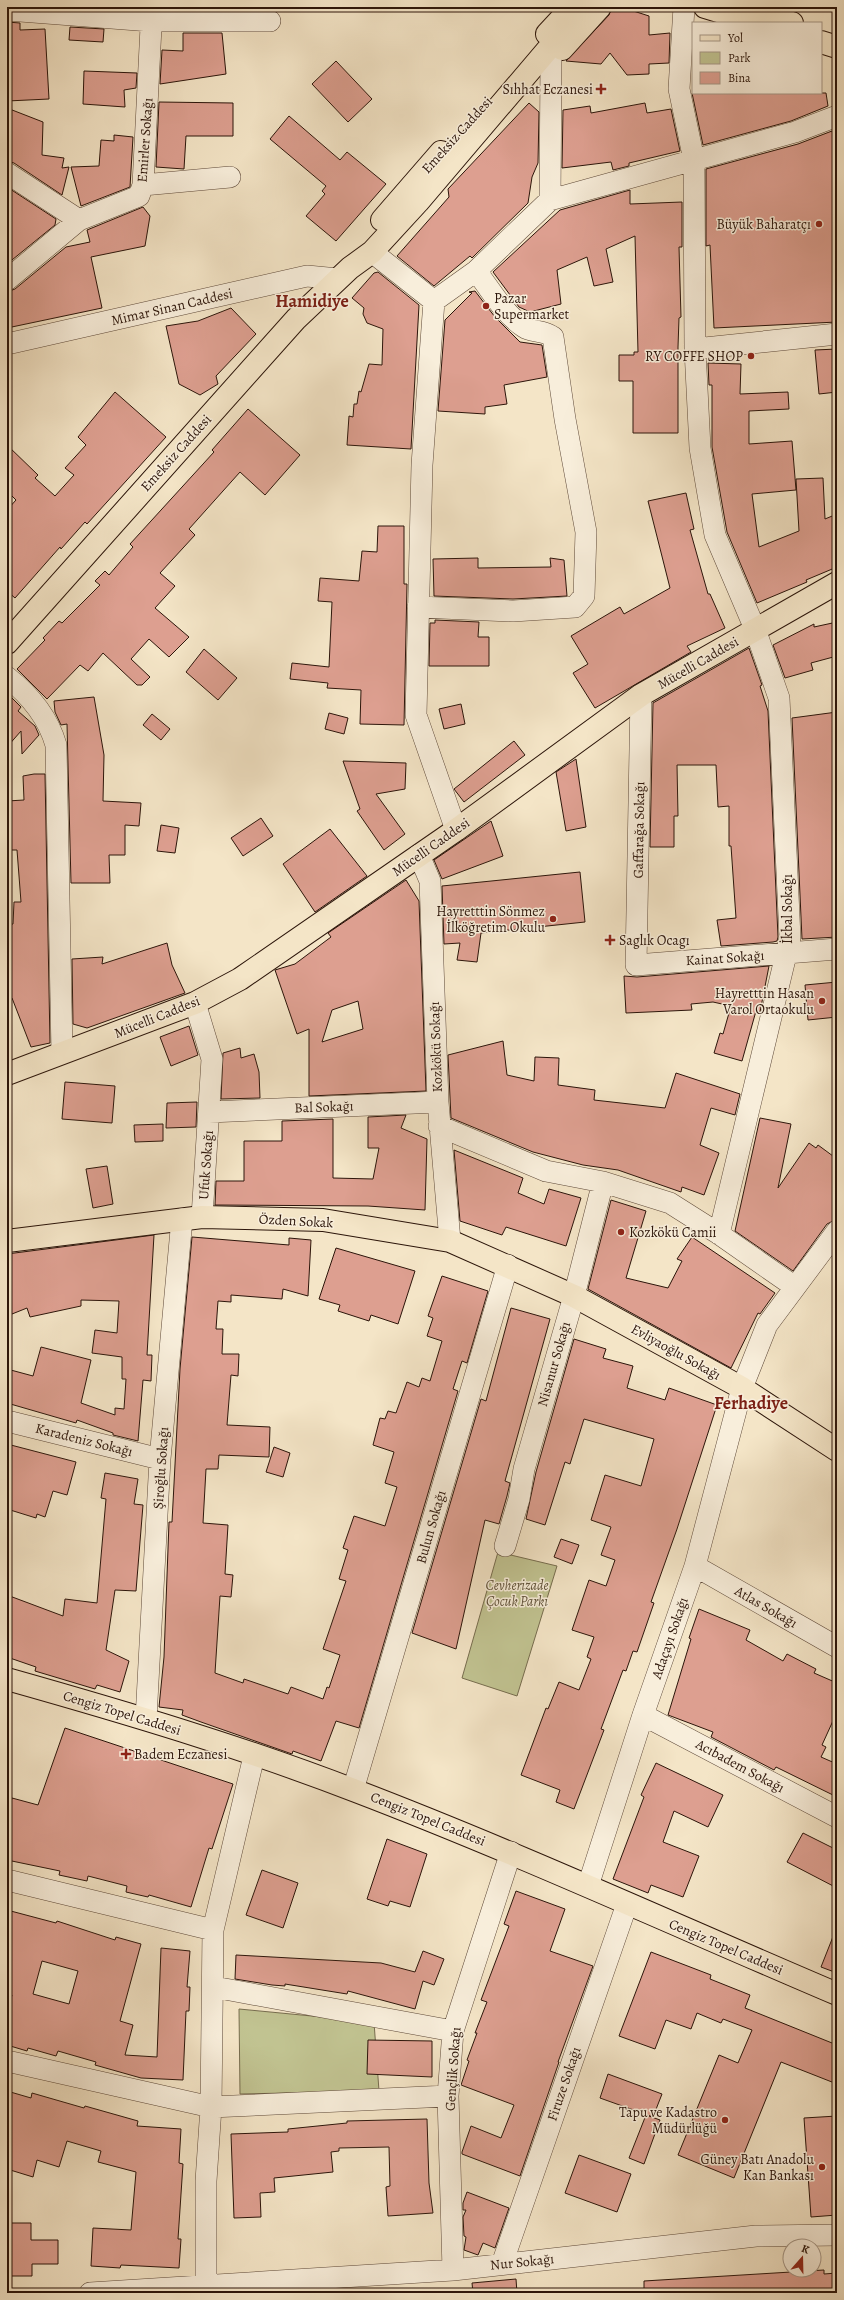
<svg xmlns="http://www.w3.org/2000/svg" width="844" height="2300" font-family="Alegreya,serif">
<rect width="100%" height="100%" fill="#f4e5c7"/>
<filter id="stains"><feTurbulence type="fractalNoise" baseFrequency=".005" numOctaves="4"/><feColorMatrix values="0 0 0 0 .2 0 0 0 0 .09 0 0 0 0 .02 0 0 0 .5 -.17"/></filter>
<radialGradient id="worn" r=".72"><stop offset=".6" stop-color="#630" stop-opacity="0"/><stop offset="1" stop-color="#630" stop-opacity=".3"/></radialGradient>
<path fill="#c1c391" stroke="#766c4e" d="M498 1552 557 1566 517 1696 462 1678Z
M239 2009 374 2022 379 2091 240 2094Z"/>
<path fill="#dd9f90" stroke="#2c150a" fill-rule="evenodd" d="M612 7H621L649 16V35L670 33 669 63 649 64V74L627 75 610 53 601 64 566 61 609 15Z
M7 22 20 23V30L45 29 49 99 7 101Z
M70 27 104 29 103 42 69 40Z
M183 33H222L226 74 160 84 162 50 183 51Z
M336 61 372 99 348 122 312 84Z
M84 71 137 73 136 88 124 90 125 107 83 104Z
M692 93H826L828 106 791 121 703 145Z
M159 102 233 103V136H186L184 169 156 167Z
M529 103 539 112 538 163 532 177 528 203 472 258 470 256 434 286 397 256 449 197 448 189Z
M645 103 647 113 671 109 680 151 629 163V166L613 170 611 162 562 168 563 110 590 106 591 113Z
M7 108 43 122 42 155 64 158 62 168 69 167 62 195 14 163 7 161Z
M289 116 340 160 347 152 386 184 336 241 306 216 325 194 322 191 326 186 270 139Z
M832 131 833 135H837V322L714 328 710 245 706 246V169L798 144Z
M114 135 133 137 130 187 81 206 71 167 99 166 101 140 114 141Z
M7 187 56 219 55 225 7 264Z
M630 190V204L682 202V247H679L681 317 679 318 678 347V433H633V381H619V355H634V352H638L635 236 606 249 613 282 594 286 587 257 557 270 561 304 530 312 519 307 493 272 560 210Z
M143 207 150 216 145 246 91 257 102 308 7 328V292L15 289 66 247 90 242 87 230Z
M378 272 419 305 411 449 347 445 349 416 353 417 354 404H357L359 391 361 392 369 364 382 365 383 329 367 323 363 314 364 308 352 298 374 273Z
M475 291 495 317 520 342 542 345 547 377 504 385 507 404 485 407V414L438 411 445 320 472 293 469 292Z
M231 308 256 334 216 376 218 384 200 395 179 384 166 326 198 321Z
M837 349V392L819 394 815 350Z
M708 363 741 364 740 394 788 392 789 409 749 411V444L792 441 796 490 752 494 759 547 799 531 796 479 823 478 825 519 837 514V567L806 580 807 582 757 603 727 532 712 447V385H709Z
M115 392 166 437 87 524 85 522 61 549 60 547 15 598 7 591V510L16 500 7 491V445L38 475 35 478 55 496 74 475 65 468 86 445 78 437Z
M248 409 300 455 265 495 240 472 189 529 195 535 160 573 175 586 155 608 189 637 169 657 149 639 131 659 150 677 142 685H137L103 653 88 671 80 665 47 699 17 669 45 640 43 638 59 621 62 623 100 585 95 581 105 571 109 575 133 547 130 544 214 452 212 450Z
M686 493 694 529 690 530 708 594H710L725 628 687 646 691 652 595 708 573 673 588 664 571 636 620 607 624 614 670 588 648 501Z
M378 526H404V584H407L404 725 360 724 361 690 327 688 328 683 290 679 292 663 329 667 332 602 318 601 320 578 359 581 362 551 377 552Z
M478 558V568L551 567 550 558 564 560 567 596 513 599 434 596 433 559Z
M435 620 479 622 478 637H489V666H429L430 623H435Z
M837 622V656L811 663 813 670 785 678 773 645 814 624V627Z
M749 648 762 685 760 686 768 711 778 937 777 941 773 942 721 946 717 920 736 918 731 846H729V806L718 807 716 765H677L678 816H674V847H650L653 703Z
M204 649 237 678 218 700 186 672Z
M7 693 21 707 18 711 35 726 39 735 22 754 21 731 7 747Z
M94 697 104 755 103 801 141 803 139 826 125 825V855H109L110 883H71L67 724 61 725 55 712 54 701Z
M461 704 465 724 444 729 439 709Z
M837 712V937L802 939 792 718Z
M329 713 348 718 344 734 325 729Z
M152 714 170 729 161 740 143 725Z
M514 741 525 755 464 802 454 789Z
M576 759 586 827 566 831 556 772Z
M343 761 406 763 405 789 376 794 405 834 384 850 357 811 360 809Z
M34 774H45L50 1043 31 1047 12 998H7V925L13 924 14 902H21L17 850H7V801L24 800 23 776Z
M261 818 273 836 243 856 231 838Z
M491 821 503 856 442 879 434 860Z
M161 825 179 828 175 853 157 851Z
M330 829 367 876 315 912 283 864Z
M580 872 585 922 481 933 477 962 457 960 460 943 444 944 442 886Z
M406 880 419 901 426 1091 309 1096V1029L297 1034 275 970 295 964 331 937 328 933ZM358 1001 363 1029 322 1042 332 1010Z
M167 943 172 965 185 993 87 1028 73 1024 72 959 103 957 102 964Z
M769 966 760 1012 756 1011 742 1061 714 1053 720 1033 723 1034 731 1006 713 1002 691 1004 692 1010 626 1013 624 976 637 977Z
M837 982V1017L808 1020 805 985Z
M189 1026 198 1055 171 1066 160 1037Z
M503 1041 507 1075 534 1081 535 1057 559 1058 558 1085 595 1090 594 1100 665 1108 676 1073 740 1094 735 1115 711 1108 700 1145 719 1153 704 1195 682 1187 681 1192 618 1170 583 1165 533 1152 451 1118 448 1055Z
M240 1048 241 1058 254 1054 259 1072 260 1098 221 1099 223 1053Z
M65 1082 115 1086 112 1123 62 1119Z
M197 1102 196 1127 166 1128 167 1103Z
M406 1115 401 1128 427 1139 425 1210 368 1206 215 1205 216 1181H244V1141H282V1121L333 1119V1178L373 1179 379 1148H368V1117Z
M760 1118 791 1124 778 1188 809 1143 816 1148 818 1145 837 1159V1219L827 1224 793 1271 735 1231Z
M163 1124V1141L135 1142 134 1125Z
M454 1150 523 1178 518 1193 544 1204 549 1189 581 1198 566 1246 506 1227 502 1235 460 1221Z
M107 1166 113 1204 93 1208 86 1169Z
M611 1200 646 1211 626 1278 668 1288 682 1261 677 1259 692 1237 775 1293 760 1314 758 1313 731 1368 588 1289Z
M154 1235 147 1355H152L151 1381 143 1380 138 1441 113 1435V1433L77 1420 76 1423 7 1403V1369L33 1376 41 1347 91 1360 81 1403 115 1415V1408L124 1409 126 1379H122V1357L92 1353 95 1330 117 1333 119 1301 81 1300V1306L30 1317 27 1308 7 1316V1254Z
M192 1237 289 1245V1238L311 1240 308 1296 283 1289 282 1299 231 1295V1302L218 1301 216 1329H223L222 1354H239L238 1376 231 1375 227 1425 270 1427 269 1457 219 1455 218 1469H206L203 1523 228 1525 225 1574 233 1575 231 1597 220 1596 215 1673 243 1683 244 1679 288 1694 291 1687 323 1699 327 1687 329 1688 340 1655 323 1649 346 1581 339 1579 348 1550 343 1548 354 1516 385 1526 397 1487 385 1483 394 1452 373 1445 380 1418 385 1419 388 1411 396 1413 407 1382 419 1387 422 1378 430 1381 442 1341 427 1336 433 1318 428 1316 442 1276 488 1291 467 1363 462 1361 453 1389 458 1391 359 1728 336 1721 321 1761 293 1751 292 1754 201 1722 182 1715 183 1710 159 1707 164 1657 169 1522H172L180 1369Z
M336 1248 415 1271 398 1324 371 1315 369 1321 338 1311 340 1305 319 1299Z
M511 1308 550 1319 505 1481 510 1483 507 1496 499 1524 485 1520 456 1649 412 1633 481 1399 486 1401Z
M574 1339 606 1349 603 1358 633 1366 627 1388 665 1400 669 1388 717 1405 677 1529 651 1602 654 1603 637 1652 633 1651 626 1671 623 1670 601 1729 604 1730 574 1809 556 1802 560 1790 521 1775 546 1708 548 1709 559 1682 579 1690 591 1659 587 1657 594 1637 572 1630 589 1580 606 1586 615 1560 601 1555 611 1527 591 1520 605 1475 641 1486 654 1439 584 1419 570 1464 565 1462 545 1525 526 1519 536 1472Z
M7 1444 76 1462 67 1495 53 1491 45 1517 37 1514 36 1518 7 1509Z
M274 1447 290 1453 283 1477 266 1472Z
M105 1473 138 1479 134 1504 143 1505 136 1591 115 1590 106 1650 129 1661 120 1692 97 1685 95 1689 35 1671 36 1667 7 1657V1595L63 1616 65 1599 97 1603 106 1499 101 1498Z
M561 1539 579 1545 572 1564 554 1557Z
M699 1609 750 1630 746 1640 783 1661 787 1654 816 1669 814 1673 837 1683V1712L822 1745 826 1747 821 1757 837 1764V1797L776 1767 774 1770 711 1737 713 1732 668 1715 691 1639 689 1638Z
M65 1728 233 1784 212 1849 209 1848 191 1907 149 1895 148 1897 126 1892 127 1886 88 1876 87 1881 59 1875 60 1871 7 1860V1818L12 1798 38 1805Z
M656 1763 723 1795 708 1827 674 1811 663 1842 699 1856 683 1897 651 1885 648 1893 613 1879 644 1797 641 1795Z
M803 1833 837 1850V1888L787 1862Z
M387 1839 427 1854 410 1907 390 1901 388 1906 367 1899Z
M262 1870 298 1883 283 1928 246 1915Z
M516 1891 565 1909 550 1951 593 1966 558 2062H559L520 2176 462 2154V2152L471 2126 501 2138 514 2105 461 2085 469 2061 467 2060 477 2033H475L487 2002 481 2000 509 1926 504 1924Z
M7 1910 56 1923 57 1921 115 1940 116 1937 141 1944 120 2021 133 2025 125 2055 157 2057 161 1948 190 1951 187 1987H190L189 2011H186L183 2080 141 2078 95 2065 96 2062 58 2051 56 2056 28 2048 27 2051 7 2045V2013L12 1995 7 1994ZM42 1961 78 1971 69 2004 33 1994Z
M836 1929H837V1973L821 1967Z
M423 1951 444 1959 434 1985 423 1981 415 2009 348 1991 347 1994 285 1984V1986L272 1985 235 1979 236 1955 381 1963 415 1972Z
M651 1952 711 1975 710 1979 750 1995 745 2008 837 2045V2084L781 2062 734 2178 678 2155 719 2055 738 2063 752 2030 723 2019 721 2023 697 2013 691 2029 666 2020 655 2049 619 2036Z
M368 2040 432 2041V2077L367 2074Z
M608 2074 662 2094 653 2117 600 2098Z
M7 2091 31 2098 32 2093 84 2108 85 2106 138 2121 137 2126 181 2129 179 2163 183 2164 178 2239H181L179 2268 121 2265 120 2268 91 2266 93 2228 131 2230 136 2172 98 2162 101 2151 67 2141 59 2167 37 2160 33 2177 7 2169Z
M646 2115 660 2120 644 2164 629 2158Z
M837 2116V2215L811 2217 804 2118Z
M427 2119 429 2183 433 2213 388 2216 386 2187 390 2186 389 2147 339 2148V2151L331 2152 333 2172 274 2178 275 2192 260 2193 261 2217 234 2218 231 2134 288 2132V2129L347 2123V2121Z
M579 2155 631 2174 617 2212 565 2193Z
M467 2192 509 2208 495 2248 483 2243 478 2255 464 2250 466 2237 464 2236 463 2217 466 2210H463V2203Z
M7 2223H31V2240H58V2264H32V2276H7Z
M824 2270V2274L837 2273V2293H644V2281Z
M516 2279 517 2293H473L472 2283Z"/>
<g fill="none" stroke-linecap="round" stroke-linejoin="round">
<g stroke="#5e4939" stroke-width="22">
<path id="minor" d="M684 7 679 89 694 160 695 349 700 448 715 535 755 629 779 698 790 938 719 1234
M7 10 151 21H270
M7 173 79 220
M143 185 230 177
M550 200 551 60
M372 252 434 301 422 465 416 715 456 830
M7 280 79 220 139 196 143 185 152 7
M434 301 476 271 550 200 795 132 837 116
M7 344 307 276 338 279
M695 349 837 334
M418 607 513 611 575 607 584 596 586 532 565 419 553 337C542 329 533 333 524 327 504 314 491 290 476 271
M7 677C31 696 48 717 56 745L62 1053
M641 695 636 965 837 949
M419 855 430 881 438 1102 450 1241
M195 1003 212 1059 202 1217
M209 1112 438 1102
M439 1126 546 1171 603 1182 670 1203 719 1234 795 1287
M7 1421 160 1459
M505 1546 519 1499 524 1469 574 1296 603 1182
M695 1566 837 1647
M643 1715 837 1817
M146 1719 160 1459 182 1219
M353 1790 508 1265
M7 1880 213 1930
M588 1886 643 1715 695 1566 742 1388 767 1325 837 1231
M214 1987 453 2031
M7 2061 211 2107 448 2096
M502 2264 627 1904
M453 2270 448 2096 453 2031 511 1852
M90 2293 453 2270 756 2236 837 2235
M206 2293V2181L211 2107 213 1930 254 1756"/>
</g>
<g stroke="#2c150a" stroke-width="24">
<path id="major" d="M705 7 751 21
M738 7 792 23
M547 34 572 7
M821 42 837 47
M562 49 600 7
M382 220 441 152
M7 643 296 319 350 268 372 252 418 202 566 28
M7 1074 195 1003 240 979 456 830 641 695 837 583
M7 1241 202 1217 323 1220 450 1241 574 1296 742 1388 837 1450
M7 1679C124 1712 242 1747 356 1791 518 1853 677 1926 837 1994"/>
</g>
<use href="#minor" stroke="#f8eedb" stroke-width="21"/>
<use href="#major" stroke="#f4e5c7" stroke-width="22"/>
</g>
<g fill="#8f2418" stroke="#f8eedb" stroke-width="1.5">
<path d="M599 83h4v4h4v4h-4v4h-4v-4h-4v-4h4z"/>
<circle cx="819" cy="224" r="4"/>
<circle cx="486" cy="306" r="4"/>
<circle cx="751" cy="356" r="4"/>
<circle cx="553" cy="919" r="4"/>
<path d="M608 934h4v4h4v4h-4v4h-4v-4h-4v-4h4z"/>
<circle cx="822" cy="1001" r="4"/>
<circle cx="621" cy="1232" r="4"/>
<path d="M124 1748h4v4h4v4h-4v4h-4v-4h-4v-4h4z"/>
<circle cx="725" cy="2120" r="4"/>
<circle cx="822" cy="2167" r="4"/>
</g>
<g text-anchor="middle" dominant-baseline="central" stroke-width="3" stroke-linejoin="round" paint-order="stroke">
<g font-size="14" fill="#2c150a" stroke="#f8eedb" text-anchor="end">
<text x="593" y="89">Sıhhat Eczanesi</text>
<text x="811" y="224">Büyük Baharatçı</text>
<text x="494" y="298" text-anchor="start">Pazar<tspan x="494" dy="16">Supermarket</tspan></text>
<text x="743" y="356">RY COFFE SHOP</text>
<text x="545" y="911">Hayretttin Sönmez<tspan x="545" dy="16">İlköğretim Okulu</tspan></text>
<text x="619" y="940" text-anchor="start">Saglık Ocagı</text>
<text x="814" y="993">Hayretttin Hasan<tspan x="814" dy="16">Varol Ortaokulu</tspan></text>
<text x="629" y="1232" text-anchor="start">Kozkökü Camii</text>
<text x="134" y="1754" text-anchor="start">Badem Eczanesi</text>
<text x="717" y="2112">Tapu ve Kadastro<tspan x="717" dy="16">Müdürlüğü</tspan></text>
<text x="814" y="2159">Güney Batı Anadolu<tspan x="814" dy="16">Kan Bankası</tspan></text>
</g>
<g font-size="14" fill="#2c150a" stroke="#f8eedb">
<text transform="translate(457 135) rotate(-48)">Emeksiz Caddesi</text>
<text transform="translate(145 140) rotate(-86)">Emirler Sokağı</text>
<text transform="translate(172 307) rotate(-13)">Mimar Sinan Caddesi</text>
<text transform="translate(176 453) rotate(-48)">Emeksiz Caddesi</text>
<text transform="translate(698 663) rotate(-30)">Mücelli Caddesi</text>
<text transform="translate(639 830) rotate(-89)">Gaffarağa Sokağı</text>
<text transform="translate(431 847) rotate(-35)">Mücelli Caddesi</text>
<text transform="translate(787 909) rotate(-90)">İkbal Sokağı</text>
<text transform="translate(725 958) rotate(-4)">Kainat Sokağı</text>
<text transform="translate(157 1017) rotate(-22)">Mücelli Caddesi</text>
<text transform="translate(436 1047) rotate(-92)">Kozkökü Sokağı</text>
<text transform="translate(324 1107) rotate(-2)">Bal Sokağı</text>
<text transform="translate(206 1165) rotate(-86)">Ufuk Sokağı</text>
<text transform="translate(296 1221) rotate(3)">Özden Sokak</text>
<text transform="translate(676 1352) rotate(29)">Evliyaoğlu Sokağı</text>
<text transform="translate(554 1364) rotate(-74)">Nisanur Sokağı</text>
<text transform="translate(84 1440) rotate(14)">Karadeniz Sokağı</text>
<text transform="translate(161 1468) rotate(-86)">Şiroğlu Sokağı</text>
<text transform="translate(431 1527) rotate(-74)">Bulun Sokağı</text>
<text transform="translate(766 1607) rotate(30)">Atlas Sokağı</text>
<text transform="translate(670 1638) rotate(-71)">Adaçayı Sokağı</text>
<text transform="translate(122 1713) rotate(17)">Cengiz Topel Caddesi</text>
<text transform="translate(740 1766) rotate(28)">Acıbadem Sokağı</text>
<text transform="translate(428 1819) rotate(22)">Cengiz Topel Caddesi</text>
<text transform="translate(726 1947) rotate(23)">Cengiz Topel Caddesi</text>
<text transform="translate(453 2069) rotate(-86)">Gençlik Sokağı</text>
<text transform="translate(564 2084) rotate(-71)">Firuze Sokağı</text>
<text transform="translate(522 2262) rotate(-6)">Nur Sokağı</text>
</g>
<g font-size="14" font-style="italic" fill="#605239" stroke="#f8eedb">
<text x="517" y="1585">Cevherizade<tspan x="517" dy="16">Çocuk Parkı</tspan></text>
</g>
<g font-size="18" font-weight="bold" fill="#7a1f14" stroke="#f8eedb">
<text x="312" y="301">Hamidiye</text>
<text x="751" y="1403">Ferhadiye</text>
</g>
</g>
<rect width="844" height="2300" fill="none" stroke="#f4e5c7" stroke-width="24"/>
<rect x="8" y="8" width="828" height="2284" fill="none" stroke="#2c150a" stroke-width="2"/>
<rect x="12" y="12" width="820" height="2276" fill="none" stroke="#2c150a"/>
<rect x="692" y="22" width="130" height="72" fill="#f8eedb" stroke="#a69787"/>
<rect x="700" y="35" width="20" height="6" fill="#f4e5c7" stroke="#a69787"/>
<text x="728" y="42" font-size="12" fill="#2c150a">Yol</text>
<rect x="700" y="52" width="20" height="12" fill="#c1c391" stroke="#a69787"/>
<text x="728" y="62" font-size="12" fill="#2c150a">Park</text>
<rect x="700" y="72" width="20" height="12" fill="#dd9f90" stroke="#a69787"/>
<text x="728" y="82" font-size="12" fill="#2c150a">Bina</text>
<g transform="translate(802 2258) rotate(20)"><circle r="19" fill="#f8eedb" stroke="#a69787"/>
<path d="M0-3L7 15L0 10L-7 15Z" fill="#8f2418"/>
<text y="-6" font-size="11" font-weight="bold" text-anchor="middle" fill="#2c150a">K</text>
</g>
<rect width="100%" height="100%" filter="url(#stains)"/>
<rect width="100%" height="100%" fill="url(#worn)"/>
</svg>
